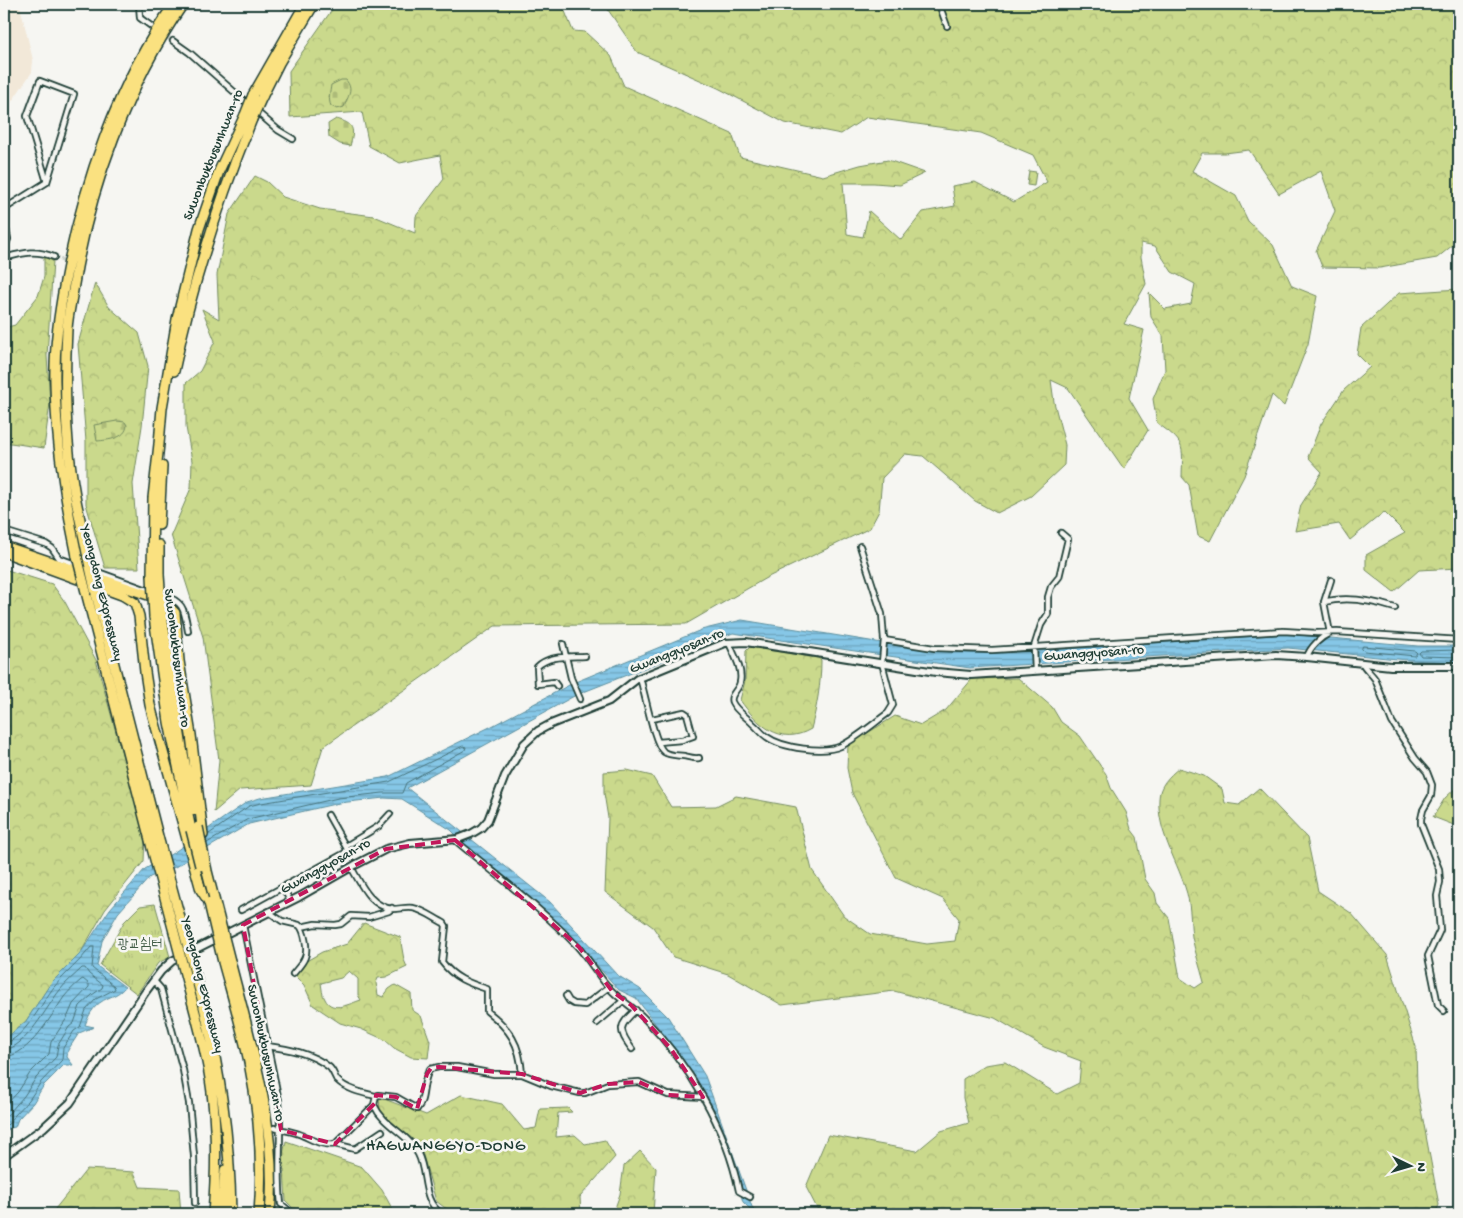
<svg xmlns="http://www.w3.org/2000/svg" width="1463" height="1218" font-family="'Gochi Hand','Poor Story',sans-serif">
<defs>
<pattern id="forest-crowns" width="20" height="18" patternUnits="userSpaceOnUse" patternTransform="scale(1.25)"><rect width="20" height="18" fill="#cad98c"/><path d="M2 6a3 3 0 1 1 6 0M12 15a3 3 0 1 1 6 0" fill="none" stroke="#adbb79"/></pattern>
<pattern id="cemetery-stones" width="16" height="16" patternUnits="userSpaceOnUse" patternTransform="scale(1.25)"><rect width="16" height="16" fill="#cad98c"/><path d="M2 7V4a2 2 0 0 1 4 0v3zM10 15v-3a2 2 0 0 1 4 0v3z" fill="#adbb79"/></pattern>
<pattern id="park-tufts" width="24" height="20" patternUnits="userSpaceOnUse" patternTransform="scale(1.25)"><rect width="24" height="20" fill="#cad98c"/><path d="M3 7l-1-3M5 7V3M7 7l1-3M15 17l-1-3M17 17v-4M19 17l1-3" fill="none" stroke="#adbb79"/></pattern>
<pattern id="water-rules" width="6" height="5" patternUnits="userSpaceOnUse" patternTransform="scale(1.25)"><rect width="6" height="5" fill="#86c7e7"/><path d="M0 2.5h6" fill="none" stroke="#6da3bc"/></pattern>
</defs>
<rect width="100%" height="100%" fill="#f6f6f2"/>
<filter id="ink" filterUnits="userSpaceOnUse"><feTurbulence type="fractalNoise" baseFrequency=".02" numOctaves="2"/><feDisplacementMap in="SourceGraphic" scale="10" xChannelSelector="R" yChannelSelector="G"/><feConvolveMatrix kernelMatrix="1 2 1 2 8 2 1 2 1" color-interpolation-filters="sRGB"/></filter>
<g filter="url(#ink)">
<path fill="#f2e8d8" d="M4 4H18L20 6 33 60 32 72 6 110 8 120 4 125Z"/>
<path fill="url(#forest-crowns)" stroke="#748b60" fill-rule="evenodd" d="M336 4H562L573 31 585 32 611 56 624 86 732 134 740 157 823 176 860 165 888 160 925 173 900 185 874 183H843L847 234 863 237 869 211 901 240 923 212 955 206 952 186 975 182 1014 202 1047 182 1033 155 981 133 867 117 841 134 785 123 718 88 637 52 604 4H1459V240L1437 258 1380 268 1322 267 1316 251 1335 211 1321 171 1279 194 1249 150 1225 153H1202L1192 171 1236 196 1248 221 1273 245 1292 286 1317 296 1308 344 1284 406 1272 395 1244 476 1210 541 1198 536 1189 485 1182 477C1183 443 1185 443 1157 423L1153 399 1165 370 1163 336 1151 317 1149 293 1165 309 1191 304 1195 284 1172 272 1155 246 1141 243V257L1146 284 1124 324 1144 330 1129 398 1148 430 1124 469 1068 388 1051 380 1054 402 1065 445 1064 465 1031 496 997 513 975 501 923 456 905 454 882 478 879 511 870 528 766 578 686 624 495 626 323 747 311 785 240 790 214 812 219 760 203 637 171 535 191 488 192 461 186 427V383L200 371 215 341 202 309 219 319 217 275 229 214 255 176 267 182 283 197 320 209 374 216 415 233 416 216 444 179 440 155 400 163 369 146 362 112 290 117 289 71Z
M44 257 53 261 47 356 50 403 44 448 4 442V328L15 325 38 296 44 277Z
M95 283 109 307 139 333 148 366 142 426 133 484 139 568H105L86 504V441L78 344Z
M1459 289V568L1419 570 1394 592 1366 570V555L1405 533 1384 512 1350 540 1339 524 1295 531 1301 505 1322 472 1308 457 1321 424 1344 390 1370 367 1357 354 1361 328 1399 293Z
M4 569 52 584 65 602 96 660 145 837 144 861 105 910 80 954 51 983 26 1021 4 1040Z
M750 647 818 658 821 660C821 684 817 706 811 729 780 747 757 724 740 700L745 681 746 651Z
M1018 678 1052 707 1061 722 1080 736 1106 774 1111 788 1126 812 1131 829 1137 837 1145 879 1155 893 1157 903 1169 918 1180 978 1195 988 1204 982C1200 967 1195 952 1192 937 1190 920 1191 904 1185 887 1176 859 1157 830 1159 799 1159 786 1169 776 1179 768L1204 776 1222 789 1225 803 1239 805 1259 788 1307 838 1318 891 1351 913 1387 955 1416 1047 1417 1088 1439 1205 1435 1214H820L806 1187 828 1135 917 1151 941 1131 969 1123 963 1098V1079L985 1065 1005 1062 1057 1094 1079 1083 1081 1061 1044 1047 995 1018 894 991 782 1005 728 974 673 957 653 927 605 892 608 818 604 793V772L627 770 652 776 671 807 716 806 736 796 796 807 812 870 844 916 870 934 927 944 955 941 959 919 943 899 896 878 852 793 847 768 848 745 895 716 921 725 946 710 972 679Z
M1459 785V827L1433 817 1445 798Z
M364 923 400 937 404 960 407 967 386 977 378 978 376 983 378 995 383 997 389 989 395 985 411 994 412 1010 421 1016 430 1041 428 1058 411 1057 394 1048 385 1040 361 1029 340 1023 313 1005 304 985 295 976 303 963 322 952 347 944ZM349 971 358 979V995L361 1000C351 1003 332 1014 325 999 322 995 322 988 321 983L341 978Z
M461 1095 502 1104 524 1130 536 1128 540 1109 568 1108 572 1112 558 1113 556 1137 575 1135 585 1144 605 1140 615 1157 580 1197 581 1214H453L436 1201 420 1145 380 1112 379 1097 426 1115Z
M286 1141 362 1167 382 1190 395 1214H299L286 1201 283 1154Z
M640 1151 656 1168 653 1214H613L620 1194 624 1166Z
M87 1169 134 1172 140 1187 179 1189 181 1214H51Z"/>
<path fill="url(#cemetery-stones)" stroke="#748b60" d="M405 4H430L425 10 405 8Z
M341 80H346C354 90 348 96 344 107L337 109 331 106C328 99 330 93 331 85Z
M336 119C354 123 355 129 350 146L340 144 329 137 328 124Z
M117 421 125 422 127 425C126 439 108 440 97 441L94 425Z"/>
<path fill="url(#park-tufts)" stroke="#748b60" d="M1029 171 1036 172 1034 186 1027 185Z
M155 904 170 957 158 963 137 994 100 965 124 922 140 906Z"/>
<path fill="url(#water-rules)" stroke="#5d909f" d="M742 620 882 643 933 650 970 653 1022 652 1287 634 1418 646H1459V662L1407 660 1288 648 970 668 733 633 576 695 407 788 550 902 617 975 640 989 668 1017 705 1076 752 1207 759 1214H755L743 1202 726 1140 713 1111 696 1078 636 998 619 990 571 936 533 900 474 853 451 830 402 799 384 798 339 803 249 824 175 867 150 877 118 913 102 941 97 966 125 987C120 993 115 995 108 998 95 1004 90 1012 85 1025L94 1027 79 1033 68 1050 67 1057 73 1065H64L44 1085 33 1103 18 1119 15 1127 10 1128 4 1133V1040L26 1021 51 983 80 954 110 909 145 869 173 853 247 802 260 798 388 777 492 726 573 683 701 630Z"/>
<g fill="none" stroke-linecap="round" stroke-linejoin="round">
<path stroke="#48747c" stroke-width="1" d="M1363 646 1415 651 1417 653 1415 656 1364 651 1362 649Z
M1459 650 1421 651 1419 653 1421 656 1459 657
M207 843 248 819 338 798 383 793H402L406 783 465 750 466 747 463 746 389 782 261 803 249 806 209 834
M4 1043C23 1041 43 1001 54 987 65 973 80 962 91 947H94L92 968 114 986 115 989 96 999 86 1010 80 1027 74 1031 63 1048 62 1060 41 1082 29 1100 14 1116 11 1122 4 1127
M4 1050C26 1048 47 1006 60 990 66 982 75 975 82 968H85L89 974 103 985 102 988 92 995 80 1006 74 1023 69 1027 58 1045 56 1057 36 1078 24 1096 4 1119
M4 1057C29 1056 51 1016 64 997 69 991 75 985 81 980L83 979 89 984V987L73 1004 67 1018 51 1042 49 1054 30 1073 18 1092 4 1107"/>
<path stroke="#cbd1cc" stroke-width="4.5" stroke-dasharray="4.5 2" stroke-linecap="butt" d="M151 26 173 41
M54 257 70 263"/>
<g stroke="#1f3d34" stroke-width="8">
<path id="street" d="M139 4 140 18 151 26
M939 4 947 26
M173 41 190 53 248 104
M256 111 278 130 293 139
M4 209 47 182 74 94 40 81 27 116 47 182
M4 219 8 239 4 249
M4 258C23 253 35 249 54 257
M4 531 46 544 52 548 59 558 78 565
M860 546 882 614 884 640
M90 569 153 592
M161 594C184 602 184 608 188 631
M1324 602C1346 596 1373 601 1395 608
M729 643C734 655 743 669 740 682 739 690 729 695 732 702 736 711 747 717 753 724 758 728 762 734 767 737 782 748 824 754 841 746 857 738 873 724 888 713L893 705 882 663 884 640 934 648 992 650 1283 631 1317 633 1337 632 1459 640
M563 644 571 678 580 699
M1307 657C1310 647 1321 637 1330 633L1324 602 1331 580
M1362 663C1366 670 1371 673 1375 679L1392 722 1415 758 1427 772 1432 785 1431 796 1423 810 1421 819V824L1439 869 1440 882 1437 896 1440 930 1428 956 1438 1005 1444 1011
M1035 671 1034 647 1041 625 1048 614V597L1051 587 1059 577 1068 539 1061 533
M640 678C645 693 654 745 664 752 670 756 677 755 684 756 689 757 693 759 699 758
M557 686 554 682 538 684 537 667C548 655 570 657 585 656
M652 719 684 712 687 714 693 736 682 740 658 742
M455 840C496 875 540 907 577 946 590 960 599 978 612 991 622 1001 634 1008 644 1018 689 1064 726 1127 739 1191L750 1197
M346 846 379 826 390 814
M351 867C361 884 370 907 393 909 400 909 406 907 413 908 424 910 434 918 444 923L446 926 442 962C454 978 468 983 487 989V1011C510 1029 520 1044 522 1074
M283 887 290 901
M241 910 345 853 347 849 328 815
M269 912 282 921 299 925C305 931 308 950 305 957 303 963 297 969 293 974
M243 925 279 1101C282 1135 277 1170 281 1204L293 1214
M301 927 315 924 335 925 341 924 351 916 369 917 389 911 392 908
M154 981 161 989 183 1070 189 1103 194 1156 195 1203
M566 996 569 1001 574 1004 585 1005 609 987
M597 1023 624 1000
M267 1046C289 1049 311 1053 329 1067 333 1070 334 1076 337 1080 347 1090 363 1093 376 1096
M632 1049C618 1030 618 1026 636 1010
M374 1105C384 1127 408 1133 418 1154 428 1173 421 1201 442 1214
M274 1128C282 1130 291 1131 299 1134 310 1138 323 1147 335 1144L374 1105 376 1096 378 1095 396 1097 417 1109C426 1099 421 1082 430 1069L439 1067H457L494 1074H522L551 1086 580 1093H585L608 1084 639 1082 668 1095 703 1097
M335 1144 355 1149 382 1131"/>
</g>
<g stroke="#1f3d34" stroke-width="10">
<path id="secondary" d="M4 1156 43 1128 70 1103 146 991 161 971 172 961 299 897 355 865 386 849 410 843 458 839 471 834 481 828 488 820 505 776 524 744 538 731 551 724 609 701 637 679 725 643 746 642 936 672 971 675 1276 655 1307 657 1391 666H1459"/>
</g>
<g stroke="#1f3d34" stroke-width="12">
<path id="highway" d="M253 95 305 4
M262 97 279 63 314 4
M174 371C192 284 219 201 252 119
M159 525 162 466
M4 546 157 598 163 601 175 613 179 661 191 735 203 835
M4 552 122 595 135 603 139 616 145 672 150 705 201 890 209 902
M77 556C65 499 56 442 55 383 54 348 59 315 65 281 83 185 117 84 174 4
M88 558C84 537 79 516 75 495 65 441 64 384 67 329 68 314 72 299 74 284 90 187 127 85 183 4
M152 575 153 498 159 444 162 408 177 319 199 229 219 171 245 115
M159 575V545
M86 592 152 848
M96 594 160 844
M162 615 182 748 194 810
M154 617 169 722 191 830
M230 961C251 1043 278 1129 270 1214
M223 962C232 995 242 1028 249 1062 259 1112 263 1164 259 1214
M201 995C220 1070 230 1137 231 1214
M191 997C200 1031 210 1067 213 1102 217 1140 216 1177 213 1214
M222 1214 225 1170"/>
</g>
<use href="#street" stroke="#f6f6f2" stroke-width="4.5"/>
<use href="#secondary" stroke="#f6f6f2" stroke-width="6"/>
<use href="#highway" stroke="#fae180" stroke-width="9"/>
<g stroke="#1f3d34" stroke-width="12" stroke-linecap="butt">
<path id="highway-bridge" d="M245 115 253 95
M252 119 262 97
M77 556 86 592
M88 558 96 594
M152 575 154 617
M159 575 162 615
M198 827 207 871 230 961
M191 830 200 866
M160 844 201 995
M152 848 191 997
M209 903 223 962"/>
</g>
<use href="#highway-bridge" stroke="#fae180" stroke-width="9"/>
</g>
</g>
<path fill="none" stroke="#c2185b" stroke-width="4" stroke-dasharray="10 6" stroke-linejoin="round" d="M455 840 579 947 612 991 631 1005 671 1049 703 1097 668 1095 639 1082 608 1084 580 1093 522 1074 439 1067 431 1068 427 1074 417 1109 396 1097 376 1095 375 1103 335 1144 281 1130 243 925 386 849Z"/>
<g text-anchor="middle" dominant-baseline="central" stroke-width="5" stroke-linejoin="round" paint-order="stroke">
<g font-size="14" fill="#1f3d34" stroke="#f6f6f2">
<text transform="translate(214 155) rotate(-68)">Suwonbukbusunhwan-ro</text>
<text transform="translate(101 593) rotate(76)">Yeongdong Expressway</text>
<text transform="translate(677 652) rotate(-22)">Gwanggyosan-ro</text>
<text transform="translate(1094 654) rotate(-4)">Gwanggyosan-ro</text>
<text transform="translate(176 658) rotate(83)">Suwonbukbusunhwan-ro</text>
<text transform="translate(326 867) rotate(-29)">Gwanggyosan-ro</text>
<text transform="translate(202 985) rotate(76)">Yeongdong Expressway</text>
<text transform="translate(265 1053) rotate(78)">Suwonbukbusunhwan-ro</text>
</g>
<g font-size="14" fill="#415c46" stroke="#f6f6f2">
<text x="140" y="945">광교쉼터</text>
</g>
<g font-size="16" letter-spacing="1" fill="#1f3d34" stroke="#f6f6f2">
<text x="446" y="1147">HAGWANGGYO-DONG</text>
</g>
</g>
<rect width="1463" height="1218" fill="none" stroke="#f6f6f2" stroke-width="20"/>
<rect x="10" y="10" width="1443" height="1198" fill="none" stroke="#1f3d34" stroke-width="2" filter="url(#ink)"/>
<g transform="translate(1410 1166) rotate(95)" stroke="#f6f6f2" stroke-width="4" paint-order="stroke">
<path d="M0-4L9 19L0 12L-9 19Z" fill="#1f3d34"/>
<text y="-8" font-size="14" font-weight="bold" text-anchor="middle" fill="#1f3d34">N</text>
</g>
</svg>
